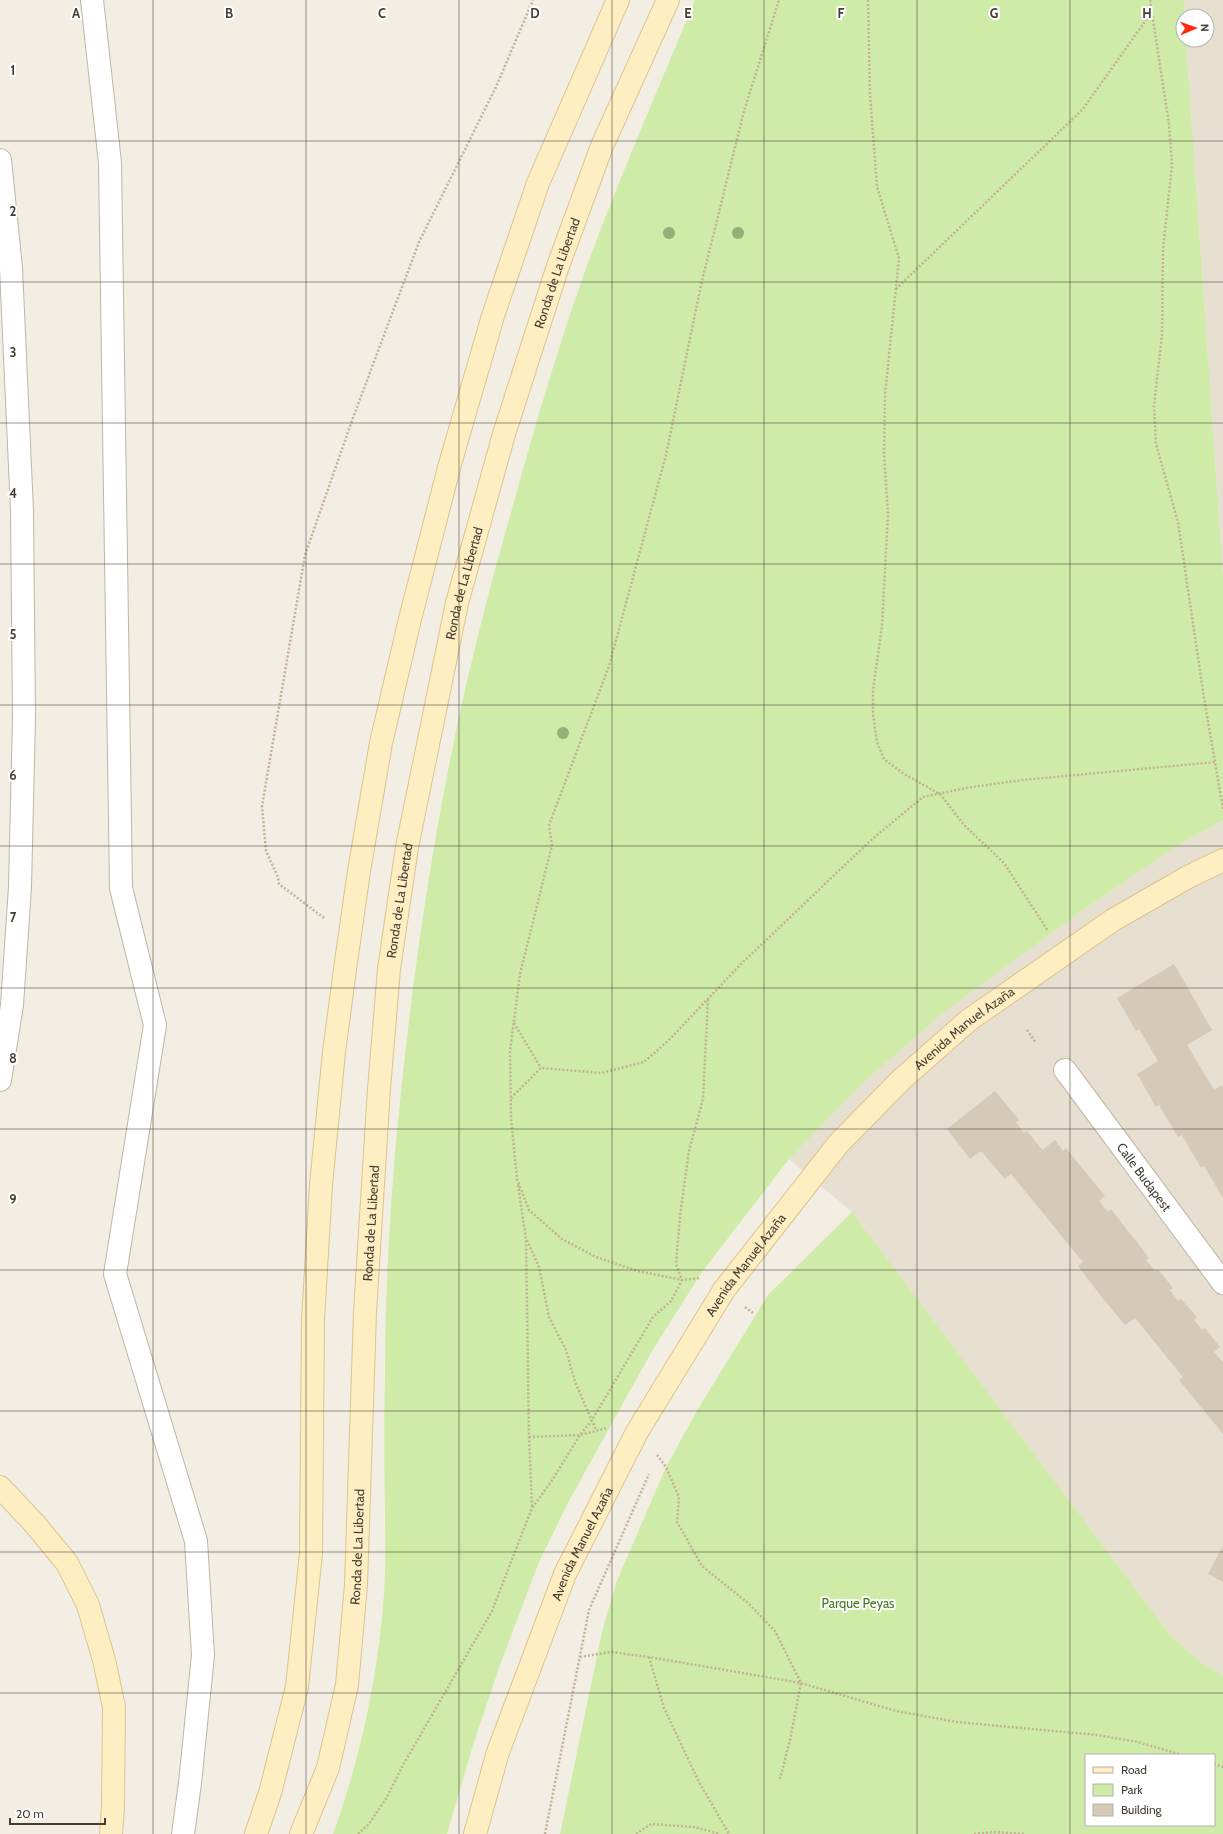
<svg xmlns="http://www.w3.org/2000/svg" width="1223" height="1834" font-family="Cabin,sans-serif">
<rect width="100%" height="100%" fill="#f3eee3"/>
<path fill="#e7dfd0" d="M1184 0H1223V576L1186 40H1207V16H1185Z
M1223 820V1676L1201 1662 1171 1636 852 1212 789 1159 864 1082 943 1013 1076 915 1175 847Z"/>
<path fill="#cfeba8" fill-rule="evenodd" d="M695 0H1184L1185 16H1183V40H1186L1223 576V820L1175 847 1076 915 943 1013 864 1082 789 1159 702 1272 652 1351 570 1499 539 1562 500 1665 473 1745 447 1834H333C361 1756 378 1677 384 1594 386 1566 385 1537 385 1509 384 1465 384 1420 385 1376 385 1291 390 1205 398 1121 415 949 441 776 485 608 494 571 505 535 515 498 537 419 560 340 588 263 621 174 659 87 695 0Z
M852 1212 1171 1636 1201 1662 1223 1676V1834H560L602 1632 616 1583 666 1467 698 1409 768 1295ZM1086 1755H1214V1825H1086Z"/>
<path fill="#d5c9b7" d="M1174 964 1212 1030 1187 1045 1214 1090 1222 1085 1223 1088V1198L1204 1166 1201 1168 1182 1135 1178 1137 1159 1105 1156 1107 1137 1074 1158 1061 1139 1029 1136 1031 1117 998Z
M995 1091 1019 1120 1016 1122 1024 1133 1027 1131 1042 1150 1055 1140 1063 1151 1066 1148 1105 1196 1099 1201 1108 1212 1111 1209 1149 1258 1146 1260 1155 1271 1158 1269 1173 1288 1170 1290 1178 1301 1181 1299 1197 1317 1194 1320 1202 1330 1205 1328 1220 1347 1214 1352 1223 1362V1434L1179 1380 1183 1377 1135 1318 1125 1325 1101 1296 1078 1266 1083 1262 1011 1174 1005 1179 981 1151 970 1159 947 1129Z
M1223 1546V1582L1208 1574Z"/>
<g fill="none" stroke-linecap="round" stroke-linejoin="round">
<g stroke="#bfb5a5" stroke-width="24">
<g id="street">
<path d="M92 0 110 163 121 888 155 1025 115 1274 196 1541 203 1655 190 1783 183 1834"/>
<path d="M0 160 11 268 22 511 24 718 20 887 12 1005 0 1080"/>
<path id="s1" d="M1065 1070 1223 1283"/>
</g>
</g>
<g stroke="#dac491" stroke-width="24">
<g id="secondary">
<path d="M0 1487 34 1523 67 1563 88 1605 104 1660 114 1707 113 1807 111 1834"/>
<path d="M256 1834 270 1793 297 1687 311 1553 313 1320 321 1185 334 1052 346 962 359 871 381 743 410 619 450 464 493 316 538 183 618 0"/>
<path id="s2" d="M301 1834 328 1768 347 1685 356 1585 365 1312 379 1089 389 969 407 847 457 603 504 434 558 266 602 146 668 0"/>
<path id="s3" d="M475 1834 498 1752 565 1574 637 1432 724 1290 839 1143 902 1079 969 1020 1113 920 1188 877 1223 860"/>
</g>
</g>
<path stroke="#c2b195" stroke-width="2.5" stroke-dasharray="2 2" stroke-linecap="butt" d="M868 0 870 94 877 187 899 258 885 395 884 454 888 514 882 626 873 690V714L877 742 884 759 904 774 940 794 965 826 1004 863 1048 931
M1150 0 1169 124 1172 165 1163 249 1162 335 1154 406 1156 444 1178 522 1204 698 1223 809
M896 289 1083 109 1151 13
M324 918 279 884 278 877 266 851 262 806 305 555 354 415 419 242 496 87 533 0
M514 1023 541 1068
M1027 1030 1036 1043
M511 1098 541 1068 601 1073 644 1062 668 1041 740 965 870 841 923 797 966 788 1022 780 1216 762
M518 1185 526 1240 529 1437 532 1507
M527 1240 539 1267 549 1317 566 1350 575 1382 596 1430
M699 1278 682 1280 638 1271 596 1257 562 1239 529 1210 517 1179 511 1118 510 1051 520 974 552 845 549 825 609 666 666 455 701 285 744 111 779 0
M745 1307 753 1313
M529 1437 580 1435 607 1428
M657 1455 666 1467 679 1497 677 1522 702 1566 748 1603 775 1631 801 1683 790 1740 780 1779
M580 1657 611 1652 649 1657 801 1683 896 1711 957 1722 1097 1735 1138 1742 1182 1755
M649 1657 664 1708 699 1782 729 1834
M1214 1764 1223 1767
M358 1834 369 1824 387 1797 402 1767 492 1611 532 1508 551 1482 580 1435 592 1420 653 1317 671 1301 682 1280 676 1264 680 1216 689 1151 703 1099 708 999
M545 1834 589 1610 649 1474
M636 1834 651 1824 694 1827 720 1834
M974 1834 992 1832 1024 1834"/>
<use href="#street" stroke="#fff" stroke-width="22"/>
<use href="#secondary" stroke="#ffeec1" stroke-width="22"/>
</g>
<g fill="#94af79">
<circle cx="669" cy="233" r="6"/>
<circle cx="738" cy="233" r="6"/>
<circle cx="563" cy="733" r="6"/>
</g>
<path fill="none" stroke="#453d33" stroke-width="1" stroke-opacity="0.55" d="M153 0V1834M306 0V1834M459 0V1834M612 0V1834M764 0V1834M917 0V1834M1070 0V1834M0 141H1223M0 282H1223M0 423H1223M0 564H1223M0 705H1223M0 846H1223M0 988H1223M0 1129H1223M0 1270H1223M0 1411H1223M0 1552H1223M0 1693H1223"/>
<g text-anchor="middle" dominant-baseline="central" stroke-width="4" stroke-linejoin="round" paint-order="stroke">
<g font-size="13" fill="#453d33" stroke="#fff">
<text stroke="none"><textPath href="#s2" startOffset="1591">Ronda de La Libertad</textPath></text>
<text stroke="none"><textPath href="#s2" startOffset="1267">Ronda de La Libertad</textPath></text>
<text stroke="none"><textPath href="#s2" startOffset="943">Ronda de La Libertad</textPath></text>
<text stroke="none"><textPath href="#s3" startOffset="958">Avenida Manuel Azaña</textPath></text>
<text stroke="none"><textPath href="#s1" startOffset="133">Calle Budapest</textPath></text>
<text stroke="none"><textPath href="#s2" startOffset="619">Ronda de La Libertad</textPath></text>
<text stroke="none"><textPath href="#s3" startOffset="634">Avenida Manuel Azaña</textPath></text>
<text stroke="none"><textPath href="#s3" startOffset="310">Avenida Manuel Azaña</textPath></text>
<text stroke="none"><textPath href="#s2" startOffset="295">Ronda de La Libertad</textPath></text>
</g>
<g font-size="13" fill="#467b22" stroke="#fff">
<text x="858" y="1603">Parque Peyas</text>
</g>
</g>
<g font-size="13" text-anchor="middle" font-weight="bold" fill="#453d33" stroke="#fff" stroke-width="4" stroke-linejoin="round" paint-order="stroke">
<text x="76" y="18">A</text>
<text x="229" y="18">B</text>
<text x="382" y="18">C</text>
<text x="535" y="18">D</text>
<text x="688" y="18">E</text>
<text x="841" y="18">F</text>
<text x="994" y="18">G</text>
<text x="1147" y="18">H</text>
<text x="13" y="75">1</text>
<text x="13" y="216">2</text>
<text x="13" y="357">3</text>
<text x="13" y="498">4</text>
<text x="13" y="639">5</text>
<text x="13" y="780">6</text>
<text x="13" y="922">7</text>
<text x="13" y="1063">8</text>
<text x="13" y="1204">9</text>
</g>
<rect x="1085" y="1754" width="130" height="72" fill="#ffffff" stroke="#b5b1ad"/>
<rect x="1093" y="1767" width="20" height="6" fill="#ffeec1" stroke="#b5b1ad"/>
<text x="1121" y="1774" font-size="12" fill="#453d33">Road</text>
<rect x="1093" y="1784" width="20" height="12" fill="#cfeba8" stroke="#b5b1ad"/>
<text x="1121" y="1794" font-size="12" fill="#453d33">Park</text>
<rect x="1093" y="1804" width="20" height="12" fill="#d5c9b7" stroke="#b5b1ad"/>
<text x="1121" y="1814" font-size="12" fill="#453d33">Building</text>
<g transform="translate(1195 28) rotate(88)"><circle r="19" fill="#ffffff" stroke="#b5b1ad"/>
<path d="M0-3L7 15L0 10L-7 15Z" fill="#ff2b0e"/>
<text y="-6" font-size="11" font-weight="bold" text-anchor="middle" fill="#453d33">N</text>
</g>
<path d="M10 1818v6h95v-6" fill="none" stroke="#453d33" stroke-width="2"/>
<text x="16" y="1818" font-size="12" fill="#453d33" stroke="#ffffff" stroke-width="3" paint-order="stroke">20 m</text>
</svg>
